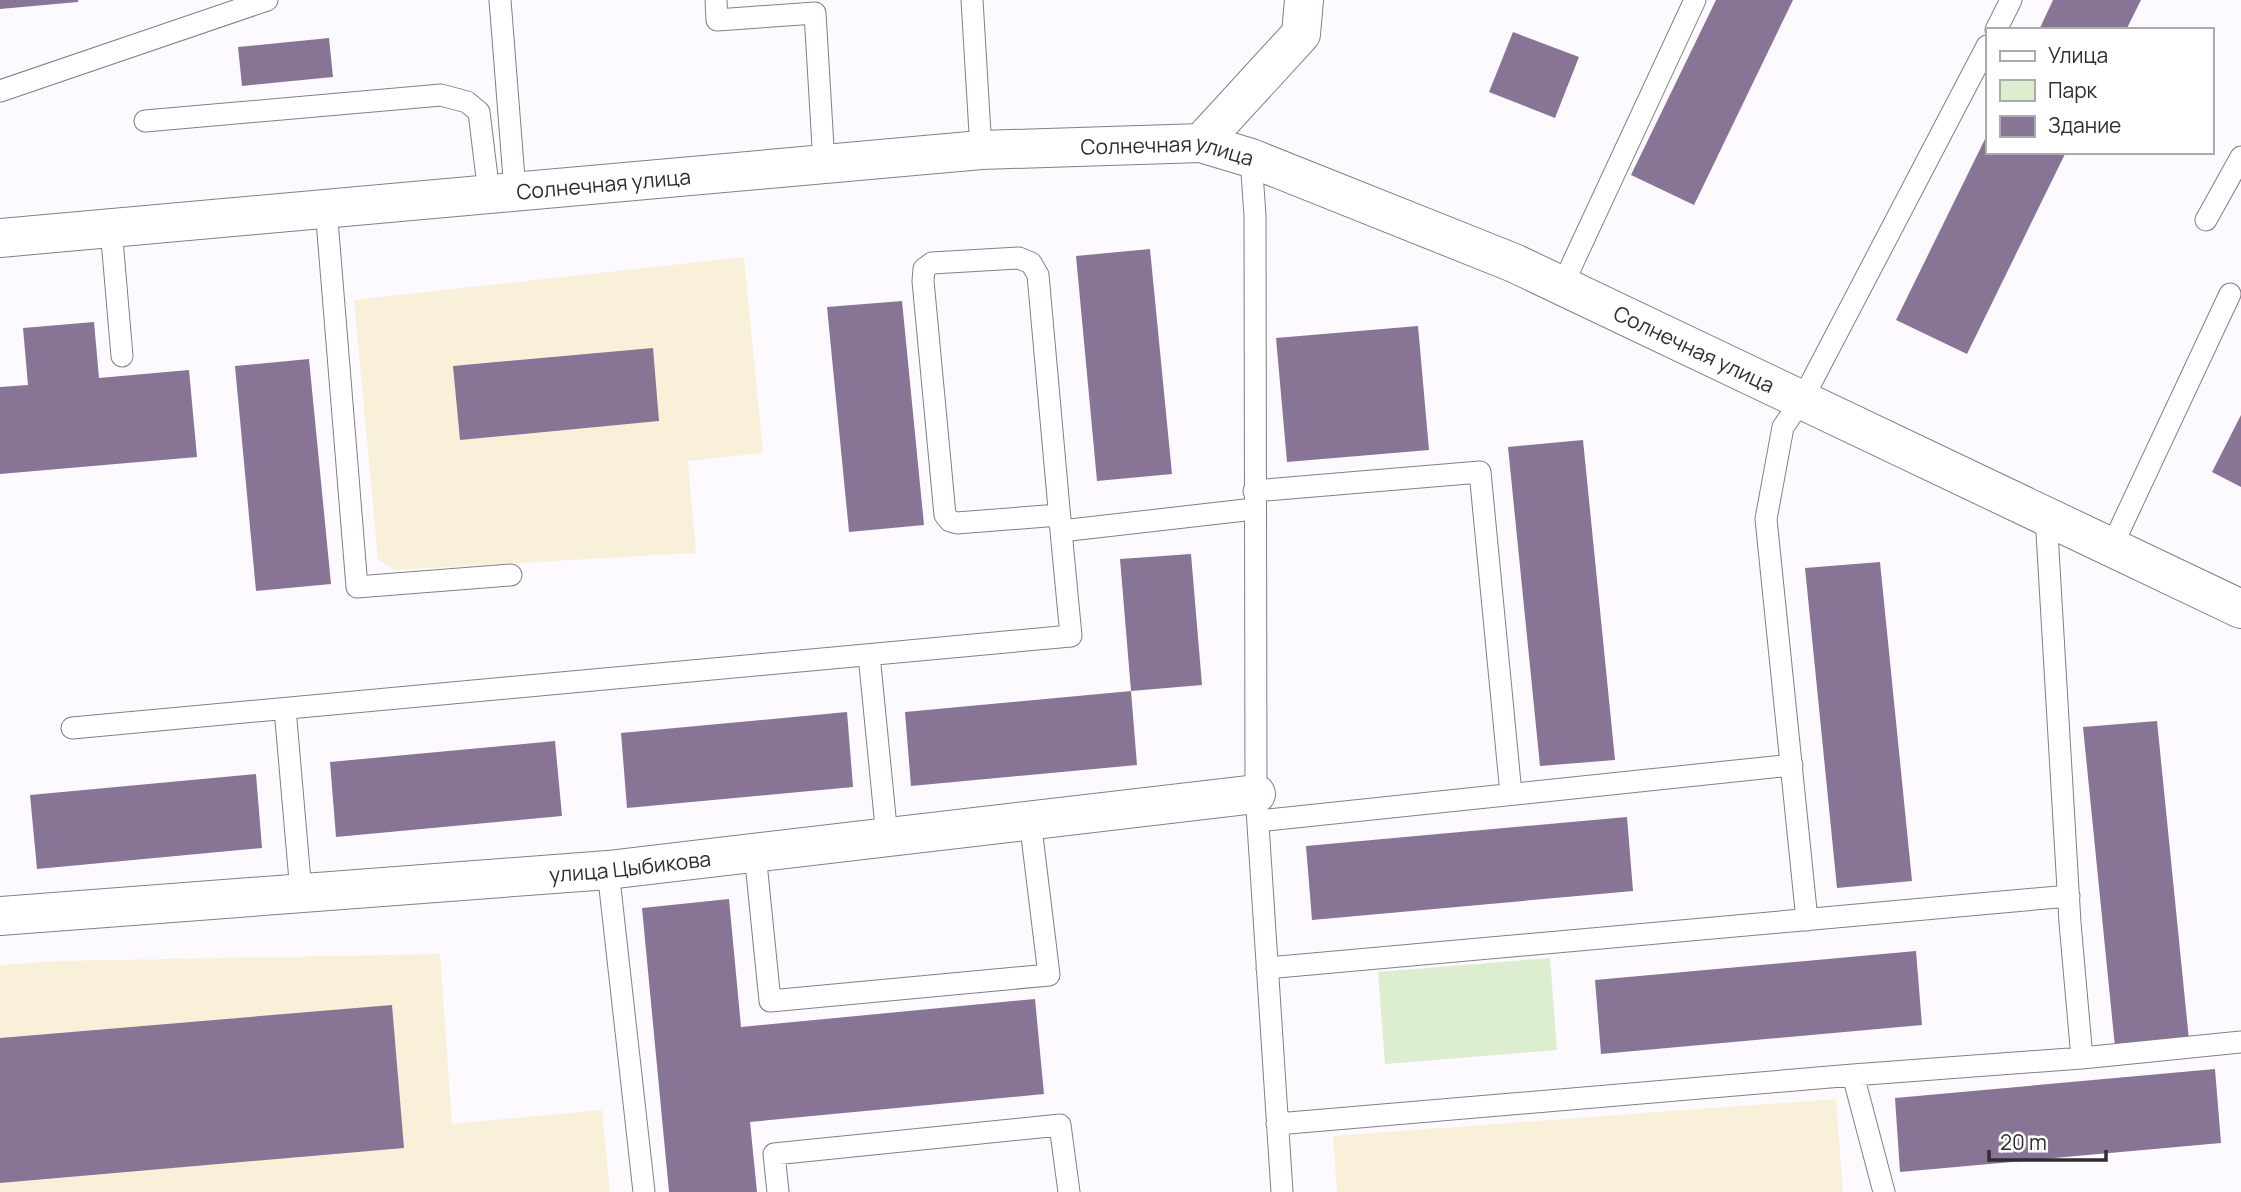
<svg xmlns="http://www.w3.org/2000/svg" width="2241" height="1192" font-family="Manrope,sans-serif">
<rect width="100%" height="100%" fill="#fcf9ff"/>
<path fill="#f9f0da" d="M744 257 763 453 688 461 696 553 395 570 378 559 354 300Z
M440 954 452 1124 602 1110 610 1192H0V965L58 961Z
M1836 1099 1843 1192H1337L1333 1136Z"/>
<path fill="#ddedcf" d="M1550 958 1557 1050 1385 1064 1378 972Z"/>
<path fill="#887596" d="M0 0H78V2L0 9Z
M1716 0H1793L1694 205 1631 175Z
M2053 0H2141L2126 30H2039Z
M1513 32 1579 57 1555 118 1489 92Z
M329 38 333 77 242 86 238 47Z
M1987 135V152H2066L1967 354 1896 320Z
M1150 249 1172 474 1097 481 1076 256Z
M902 301 924 525 849 532 827 307Z
M94 322 99 378 189 370 197 457 0 474V387L28 385 23 328Z
M1418 326 1429 450 1287 462 1276 338Z
M653 348 659 421 460 440 453 366Z
M309 359 331 584 256 591 235 366Z
M2241 415V487L2212 472Z
M1583 440 1615 760 1540 766 1508 447Z
M1191 554 1202 685 1131 691 1120 559Z
M1880 562 1912 881 1837 888 1805 568Z
M1131 691 1137 765 911 786 905 712Z
M847 712 853 787 627 808 621 733Z
M2157 721 2189 1040 2115 1047 2083 727Z
M555 741 562 816 336 837 330 762Z
M256 774 262 848 37 869 30 795Z
M1627 817 1633 891 1312 920 1306 846Z
M729 899 741 1027 1035 999 1044 1094 750 1122 757 1192H669L642 908Z
M1916 951 1922 1025 1601 1054 1595 980Z
M392 1005 404 1148 0 1183V1038Z
M2215 1069 2221 1143 1900 1172 1895 1098Z"/>
<g fill="none" stroke-linecap="round" stroke-linejoin="round">
<g stroke="#837f86" stroke-width="23">
<path id="lane" d="M500 0 515 191
M716 0 717 20 815 13 824 164
M972 0 981 150
M1996 30 2011 0
M0 91 267 0
M145 121 441 95 467 102 479 112 489 194
M1251 158 1255 216 1256 794 1282 1192
M326 208 357 587 511 575
M2206 220 2241 157
M111 228 122 356
M1562 286 1695 0
M1254 491 1480 472 1511 794
M1059 515 957 523 950 521 945 515 923 281 924 269 932 263 1019 258 1031 263 1038 275 1061 531 1254 509
M2111 548 2230 294
M869 655 887 837
M285 709 301 892
M72 728 1071 636 1061 531
M1258 821 1792 765
M755 853 770 1001 1049 975 1030 820
M608 870 644 1192
M1807 920 1766 519 1783 427 1802 400 1987 46
M1267 968 2069 896
M2082 1058 2241 1042
M1853 1075 1884 1192
M1277 1124 1853 1075 2082 1058 2070 923 2046 516
M778 1192 774 1154 1060 1125 1069 1192"/>
</g>
<g stroke="#837f86" stroke-width="40">
<g id="street">
<path d="M1201 143 1301 34 1304 0"/>
<path id="s1" d="M0 916 608 870 1256 794"/>
</g>
</g>
<g stroke="#837f86" stroke-width="40">
<g id="secondary">
<path id="s2" d="M0 238 981 150 1201 143 1251 158 1514 263 2241 609"/>
</g>
</g>
<use href="#lane" stroke="#fff" stroke-width="21"/>
<use href="#street" stroke="#fff" stroke-width="38"/>
<use href="#secondary" stroke="#fff" stroke-width="38"/>
</g>
<g text-anchor="middle" dominant-baseline="central" stroke-width="5" stroke-linejoin="round" paint-order="stroke">
<g font-size="21" fill="#2f2d30" stroke="#fff">
<text stroke="none"><textPath href="#s2" startOffset="1172">Солнечная улица</textPath></text>
<text stroke="none"><textPath href="#s2" startOffset="606">Солнечная улица</textPath></text>
<text stroke="none"><textPath href="#s2" startOffset="1740">Солнечная улица</textPath></text>
<text stroke="none"><textPath href="#s1" startOffset="632">улица Цыбикова</textPath></text>
</g>
</g>
<rect x="1986" y="28" width="228" height="126" fill="#ffffff" stroke="#acabac" stroke-width="2"/>
<rect x="2000" y="51" width="35" height="10" fill="#ffffff" stroke="#acabac" stroke-width="2"/>
<text x="2048" y="63" font-size="21" fill="#2f2d30">Улица</text>
<rect x="2000" y="80" width="35" height="21" fill="#ddedcf" stroke="#acabac" stroke-width="2"/>
<text x="2048" y="98" font-size="21" fill="#2f2d30">Парк</text>
<rect x="2000" y="116" width="35" height="21" fill="#887596" stroke="#acabac" stroke-width="2"/>
<text x="2048" y="133" font-size="21" fill="#2f2d30">Здание</text>
<path d="M1989 1150v10h117v-10" fill="none" stroke="#2f2d30" stroke-width="3.5"/>
<text x="2000" y="1150" font-size="21" fill="#2f2d30" stroke="#ffffff" stroke-width="5" paint-order="stroke">20 m</text>
</svg>
